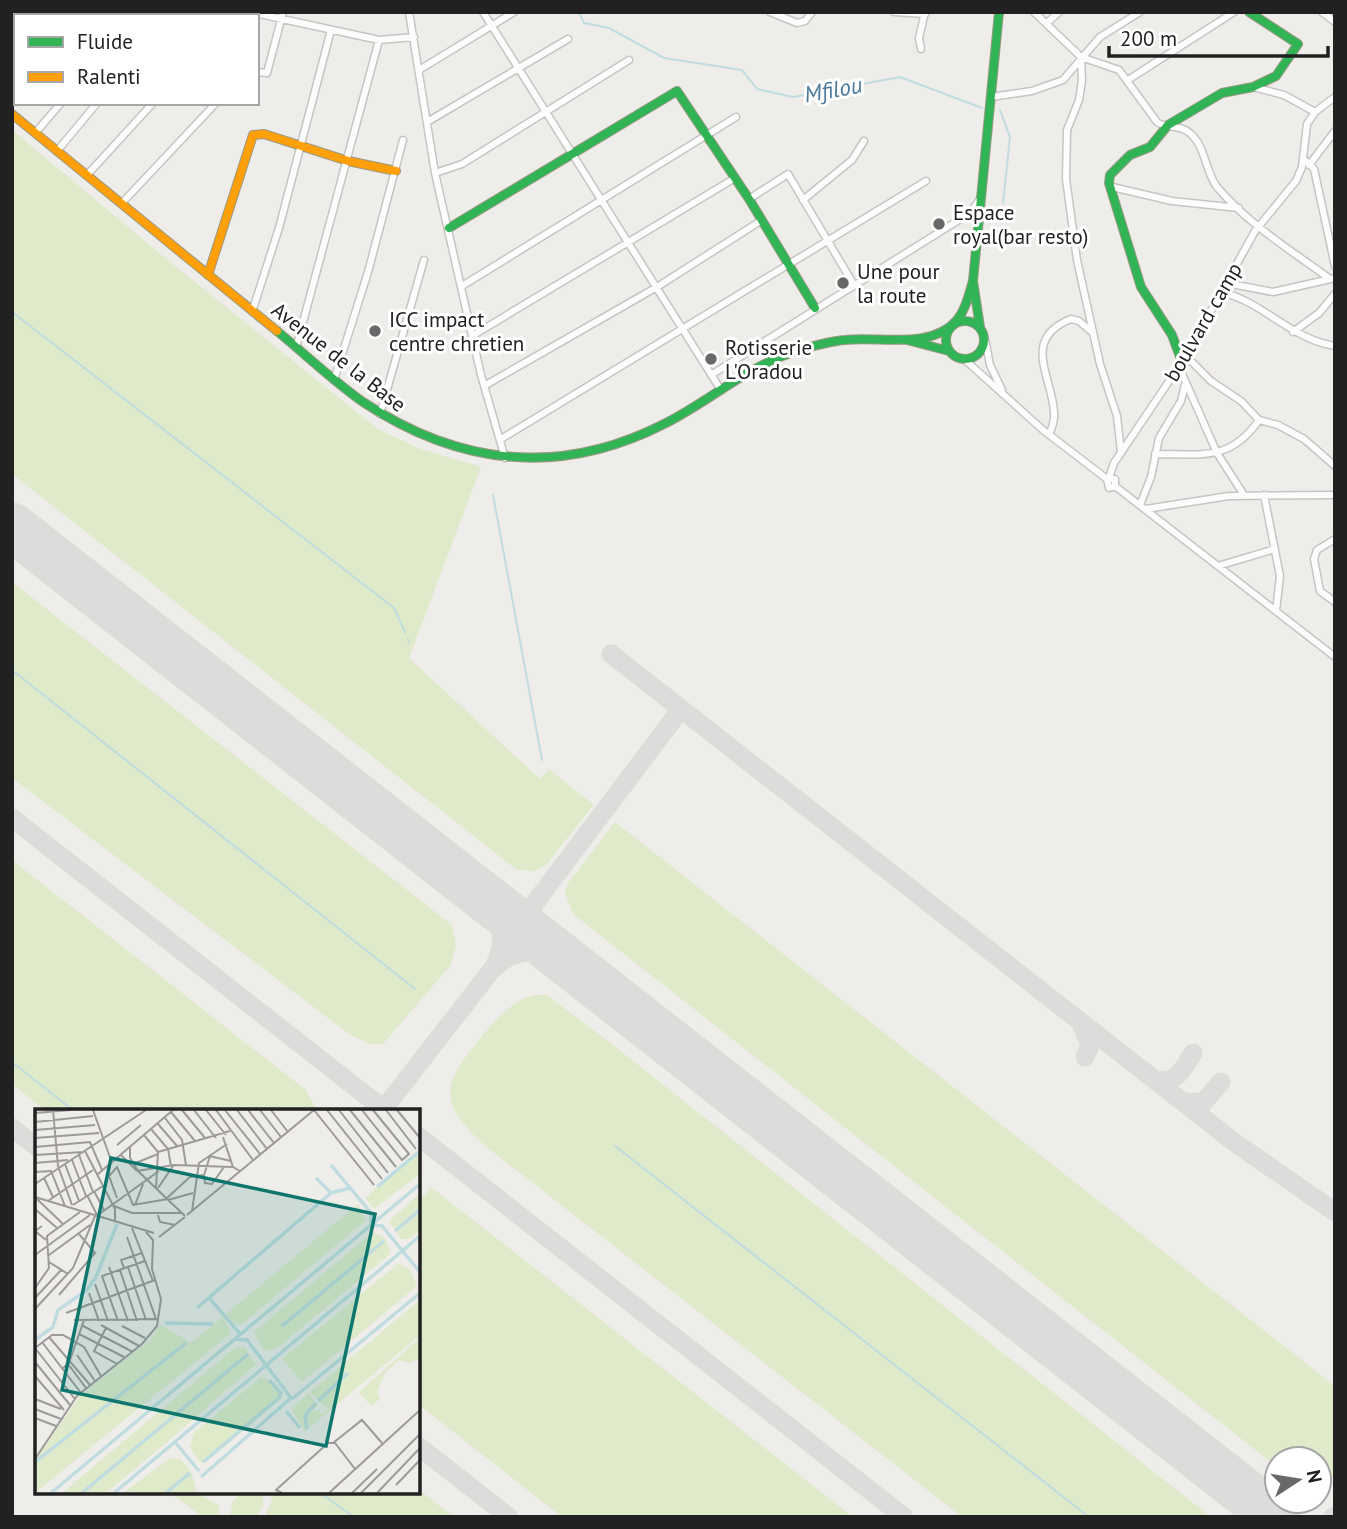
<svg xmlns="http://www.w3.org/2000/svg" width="1347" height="1529" font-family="'PT Sans',sans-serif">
<rect width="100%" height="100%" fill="#efedea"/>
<path fill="#deeaca" d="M12 130 175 266 378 429 418 448 481 467 409 658 540 779 549 769 594 805 545 866 536 871 517 870 12 474Z
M12 582 452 925 456 946 450 966 383 1044H370L349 1034 12 778Z
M615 822 1335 1386V1475L1319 1485V1459H1277V1467L573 914 565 893 568 883Z
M12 860 306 1090 317 1111H46L12 1084Z
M537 995H547L608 1041 1211 1517H962L484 1145C469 1130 451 1115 450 1092 448 1070 502 1009 522 999 526 997 533 996 537 995Z
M431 1187 853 1517H562L418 1404V1203Z
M418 1489 454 1517 265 1516 272 1500 270 1492H418Z
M170 1492C191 1492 202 1494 219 1506V1517H202Z
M241 1492H263V1507L255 1517H230L232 1503Z"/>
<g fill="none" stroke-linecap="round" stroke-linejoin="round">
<path stroke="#bfdce0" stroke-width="2" d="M579 12 584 23 609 28 664 58 742 70 757 89 793 97 900 77 982 108
M1000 110 1010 137 1003 203
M12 312 394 608 405 632
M493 495 542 760
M408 639 409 642
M12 670 415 989
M12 1062 74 1111
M615 1146 1089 1517
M319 1492 354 1517"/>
<path stroke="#dddcda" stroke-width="19" d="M611 654 1234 1142 1335 1212
M12 818 386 1111
M519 924 681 709
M495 967C518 946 543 949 569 962
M1081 1023 1090 1045 1085 1057
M1156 1080C1176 1085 1183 1069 1193 1053
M1184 1102 1203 1103 1221 1082
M382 1111 494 967C506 943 504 922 488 900
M12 1128 37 1147
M418 1136 904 1517
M418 1446 509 1517
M1333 1517 1335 1516"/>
<path stroke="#dddcda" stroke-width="49" d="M12 527 1276 1517"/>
<g stroke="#c6c5c4" stroke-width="9">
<path id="street" d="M250 12 379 40 414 37
M409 12 435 173 481 375 505 458
M483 12 719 387
M770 12 797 23 805 21 812 12
M894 12 925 14
M1034 12 1081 57 1119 70 1157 122C1166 129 1181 124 1191 134 1206 148 1205 171 1217 187 1248 224 1292 251 1330 279
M1322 12 1335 22
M20 16 23 12
M87 16 90 12
M136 16 139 12
M171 16 172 12
M1047 23 1059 12
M12 26 16 21
M921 49 919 38 925 12
M1081 57 1082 80 1079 100 1067 130 1066 179 1077 260 1100 364 1117 416 1121 452
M419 70 514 12
M257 72 267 73 283 12
M1128 80 1234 12
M1253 87 1284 95 1315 112
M991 97 1032 91 1063 80 1100 37 1140 12
M12 101 16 97
M427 122 568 39
M36 132 61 103
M58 150 97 103
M1303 158 1314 169 1335 266
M1309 165 1335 131
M435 173 462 164 629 60
M88 174 153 103
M1112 187 1172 201 1239 208
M749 199 788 174 854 285
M803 200 852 160 864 141
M122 203 216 103
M1226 283 1273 292 1335 278
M462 286 736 117
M1221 292C1264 302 1290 339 1335 346
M252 312 279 228 331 30
M1293 332 1319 313 1335 294
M472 336 735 178
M985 339 990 365 1002 390
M296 348 379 40
M1186 356 1211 381 1241 401 1259 420 1278 425 1304 439 1335 466
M964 359 1043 430 1107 479H1115V486L1109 488 1107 479
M1179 367 1217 453 1244 495
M711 375 970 213 980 199
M334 380 368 272 403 140
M484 386 657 287 762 220
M380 414 424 260
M1049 435C1052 428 1055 420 1054 413 1053 378 1020 339 1071 319L1079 321 1093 333
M501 439 926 181
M1155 454C1201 454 1230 462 1259 420
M1109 478 1114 463 1186 356 1255 231 1296 181 1302 167 1307 124 1315 112 1335 97
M1115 486 1335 657
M1264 495 1280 576 1276 611
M1140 505 1151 477 1159 438 1181 401 1185 385
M1146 509 1229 496 1335 495
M1335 539 1317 550 1314 559 1320 591 1335 602
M1218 566 1275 549"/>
</g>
<g stroke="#999882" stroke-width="10">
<path id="fast" d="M449 228 677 91 749 199 815 308
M946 340a19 19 0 1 1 38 0a19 19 0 1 1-38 0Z
M980 327 973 281 999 12
M277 331C305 354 333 381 363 402 460 466 560 477 664 424 714 399 747 365 803 349 817 345 831 341 845 340 879 336 932 350 957 320 966 309 969 294 973 281
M907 340 949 351
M1182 362 1172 335 1141 287 1109 183 1110 175 1130 155 1150 147 1168 125 1222 93 1253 87 1276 76 1298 44 1249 12"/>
</g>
<g stroke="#999882" stroke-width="10">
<path id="slow" d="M12 114 277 331
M208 275 253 135 264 134 348 161 396 171"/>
</g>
<use href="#street" stroke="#fdfcfc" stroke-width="6"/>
<use href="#fast" stroke="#30b455" stroke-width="8"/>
<use href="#slow" stroke="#ff9f0a" stroke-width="8"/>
</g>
<g fill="#696867" stroke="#fff" stroke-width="2.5">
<circle cx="939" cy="224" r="7"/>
<circle cx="843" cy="283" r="7"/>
<circle cx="375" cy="331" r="7"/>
<circle cx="711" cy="359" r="7"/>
</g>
<g text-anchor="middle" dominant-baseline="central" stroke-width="6" stroke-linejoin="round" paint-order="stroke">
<g font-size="21" fill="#212121" stroke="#fff" text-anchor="start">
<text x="953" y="212">Espace<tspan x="953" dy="24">royal(bar resto)</tspan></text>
<text x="857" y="271">Une pour<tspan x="857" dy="24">la route</tspan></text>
<text x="389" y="319">ICC impact<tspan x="389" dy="24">centre chretien</tspan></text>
<text x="725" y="347">Rotisserie<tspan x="725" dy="24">L'Oradou</tspan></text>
</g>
<g font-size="21" fill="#212121" stroke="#fff">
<text transform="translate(1203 322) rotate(-60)">boulvard camp</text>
<text transform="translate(339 357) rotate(38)">Avenue de la Base</text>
</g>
<g font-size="23" font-style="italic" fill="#4a7a9e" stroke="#fff">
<text transform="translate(833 89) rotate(-10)">Mfilou</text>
</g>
</g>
<g transform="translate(35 1109)">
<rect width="385" height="385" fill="#efedea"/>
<path d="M385 39V65L339 100 330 89ZM385 84V121L374 130H366L354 112ZM323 95 331 111 206 216 200 215 191 205ZM338 123 349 128 356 141 354 146 242 239 229 242 219 223ZM364 154 375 161 382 177 267 273 247 250ZM385 191 384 227 270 322 256 300 274 284 283 297 275 303 284 301 287 305 293 300 275 283ZM188 208 196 224 0 384V351L46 286 115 231 125 215 156 234ZM385 229V249L375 254 364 251 350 264 342 283 345 290 336 297 324 283 313 293ZM201 238 210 239 221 255 139 327 71 384H27ZM226 268 240 274 247 289 174 351 165 353 155 339 159 324ZM135 349 145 350 156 362 162 384H88Z" fill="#deeaca"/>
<path fill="none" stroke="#bfdce0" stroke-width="3.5" d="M296 56 336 104V116L347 117 385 163M281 69 296 84 315 79M342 78 385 42M360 122 385 101M175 190 205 225M162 199 296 84M130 214 178 215M247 217 349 132M0 231 18 218 23 201 52 181 61 168 82 115M257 290 385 184M283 292 313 264M251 302 265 319M272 320 270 307 281 294M140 333 164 362M0 353 151 234M168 353 244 289 246 284 234 271M166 368 256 289 212 231 200 230M16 384 385 75M47 384 213 245M79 384 385 127M131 384 155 364"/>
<path fill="none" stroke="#9d9b9a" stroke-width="2" d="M18 1 23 57 37 96M58 1 77 54M147 1 170 29M159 1 181 29M171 1 191 26M181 1 218 51M190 1 225 45M202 1 232 40M213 1 239 34M225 1 246 28M236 1 253 23M279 1 339 76M292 1 347 70M304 1 353 64M315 1 361 58M327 1 367 51 374 45 338 1M351 1 381 40M362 1 385 29M136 3 160 32M0 4 36 1M130 9 147 31 151 56M0 13 58 7M123 15 142 37M116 20 133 40 136 57M0 21 60 16M109 26 123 43 121 80M188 28 198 58 205 62M0 29 64 24M82 36 106 16M0 38 55 33 67 61M95 38V49L104 63 150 107M50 42 80 100V111M123 43 195 22M0 46 49 43M44 46 58 83M86 46 102 62M174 47 196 52M37 51 51 87M0 54 33 51M30 55 44 92M98 55 123 45M102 62 139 56 198 58M0 63 16 62 30 97M63 65 138 1M169 66 170 74 177 75 189 58M9 69 18 88M0 75 111 1M123 79 138 57M59 82 69 101M52 86 62 106M0 88 119 124M82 89 74 67 82 58 98 96 133 90M132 89 155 68 169 66 175 47M2 90 28 115M133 91 158 84M13 92 58 61M38 96 68 77M100 96 108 75M79 97 97 104H146M0 100 22 119M157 102 164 54 192 35M63 106 124 62M123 106 125 113 140 116M152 106 279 1M7 117 0 122 11 131M97 119 118 172M92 128 121 210M124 128 150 108M0 146 55 106M14 146 55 116M14 153 33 165M74 158 93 212M93 158 111 211M89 159 86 151 107 144M85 161 102 212M60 175 73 212M0 179 14 159 12 127 45 103M54 184 64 212M24 186 60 144 44 125M0 189 27 160M0 200 38 159 60 107M31 204 120 171M39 211 122 210M83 212 67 167 110 152M66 216 104 237M48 217 98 243M87 217 110 229M71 219 59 242 82 255M44 225 89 248M14 228 55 276M7 233 46 284M0 239 17 226H28L49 238 66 267M0 239 40 290M42 246 60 272M0 253 35 296M33 255 51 279M28 259 34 254 49 211M0 267 29 301M0 290 26 300M0 300 26 310M0 309 21 317M298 334 327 311 347 334M0 350 42 287 107 235 122 217 126 190 117 160 118 131 111 123M361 376 385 351M247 384 241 381 293 334H300L320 360M294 384 385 301M317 384 342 360M326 384 385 325M342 384 385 339"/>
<path fill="#0f766e" fill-opacity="0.15" stroke="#0f766e" stroke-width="3.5" d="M76 49 340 105 291 337 27 281Z"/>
<rect width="385" height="385" fill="none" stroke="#212121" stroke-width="3.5"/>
</g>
<rect width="1347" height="1529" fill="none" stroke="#212121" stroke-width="28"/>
<rect x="14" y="14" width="245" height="91" fill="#ffffff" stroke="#a6a6a6" stroke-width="2"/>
<rect x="28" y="37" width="35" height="10" fill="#30b455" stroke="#a6a6a6" stroke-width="2"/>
<text x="77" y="49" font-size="21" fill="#212121">Fluide</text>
<rect x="28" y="72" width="35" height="10" fill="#ff9f0a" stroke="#a6a6a6" stroke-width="2"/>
<text x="77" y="84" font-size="21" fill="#212121">Ralenti</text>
<g transform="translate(1298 1480) rotate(78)"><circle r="33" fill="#ffffff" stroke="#a6a6a6" stroke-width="2"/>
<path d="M0-5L12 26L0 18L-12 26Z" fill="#696867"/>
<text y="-10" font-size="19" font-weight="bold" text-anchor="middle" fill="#212121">N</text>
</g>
<path d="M1109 46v10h219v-10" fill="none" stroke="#212121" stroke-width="3.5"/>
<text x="1120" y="46" font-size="21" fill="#212121" stroke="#ffffff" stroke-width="5" paint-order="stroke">200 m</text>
</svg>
